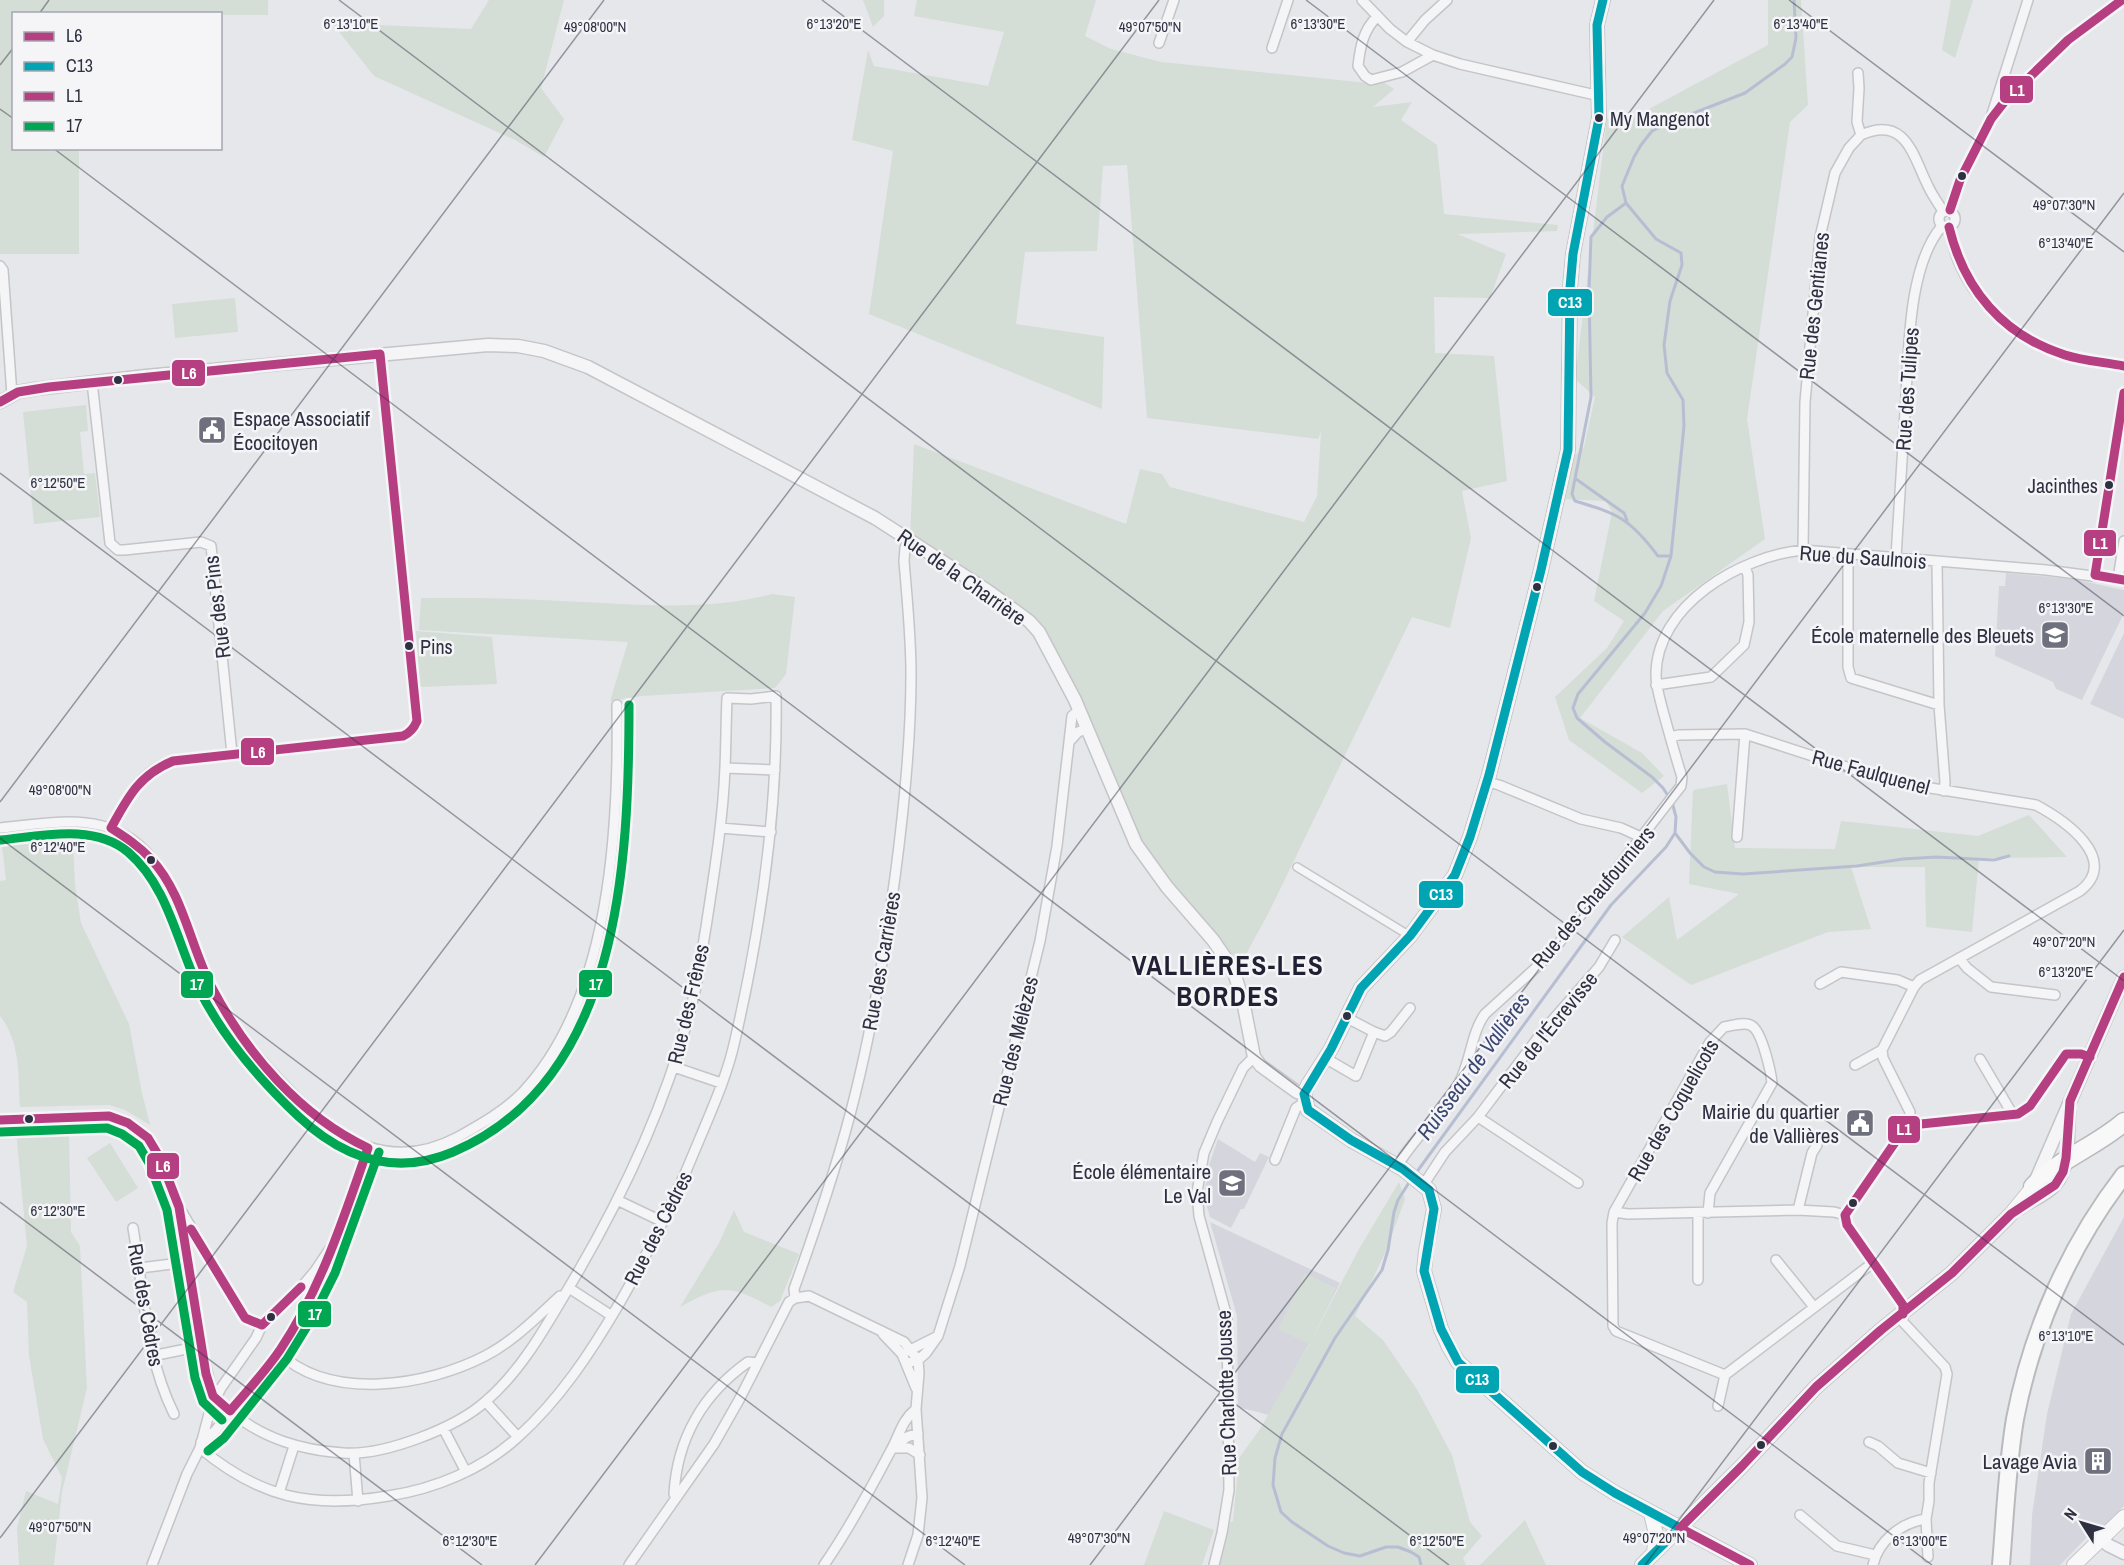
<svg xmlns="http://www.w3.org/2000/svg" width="2124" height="1565" font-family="'Archivo Narrow',sans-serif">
<rect width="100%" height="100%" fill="#e6e7ea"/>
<path fill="#d5d6dd" d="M2006 573 2073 579 2124 590V613L2082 700 2056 689 2053 682 1995 656 1999 586H2005Z
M2124 633V719L2090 704Z
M1218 1139 1255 1162 1260 1153 1269 1157 1244 1209H1241L1231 1228 1210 1217 1204 1196 1209 1165Z
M2124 1217V1506L2095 1534 2092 1532 2060 1565H2030L2032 1515 2047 1414 2071 1314Z
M1210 1222 1340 1283 1311 1340 1269 1415 1238 1407 1237 1316Z"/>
<path fill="#d5ddd7" d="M0 0H268V15L14 14V148L79 149V254H0Z
M489 0H564L541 88 564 119 544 157 515 140 374 76 332 23 471 29Z
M863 0H884V16L873 27Z
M917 0H1096L1085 36 1111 49 1161 62 1368 83 1383 82 1394 89 1373 107 1412 102 1401 120 1437 145 1444 214 1558 225 1557 231 1457 234 1506 254 1490 298 1434 297 1435 353 1494 356 1507 481 1462 491 1471 538 1450 628 1412 617 1269 912 1238 969 1156 873 1039 632 910 540 914 444 1126 524 1140 469 1162 474 1170 487 1304 522 1317 496 1321 432 1318 439 1147 418 1127 165 1103 166 1097 251 1025 252 1016 324 1104 337 1102 409 869 314 893 151 852 140 868 50 874 66 988 86 1004 32 914 16Z
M1768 0H1801L1808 105 1790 122 1747 419 1765 539 1663 611 1580 718 1642 753 1664 776 1642 793 1569 740 1555 697 1607 648 1624 621 1594 601 1612 512 1606 501 1563 499 1571 459 1584 447 1595 397 1575 379 1607 118 1621 124 1768 45Z
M1951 0H1973L1955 58 1942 50Z
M235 298 238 332 175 338 172 304Z
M86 405 88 431 80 432 84 474 95 473 100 517 34 524 23 412Z
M772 594 795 597 786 674 775 688 642 696 610 701 628 642 419 630 421 598C469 598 516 598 563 601 632 604 704 612 772 594Z
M416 631 492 637 497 684 420 687Z
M1727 784 1735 848 1835 849 1841 821 1978 836 2029 815 2067 857 1979 858 1972 932 1926 927 1925 867H1851L1871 929 1828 932 1691 985 1622 937 1669 897 1677 940 1739 894 1689 884 1693 790Z
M72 822 75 885 81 923 129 1024 142 1093 150 1125 125 1110 109 1105 20 1107C18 1075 21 1043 0 1016V881L6 880 0 828Z
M16 1131H69L71 1232 80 1246 87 1388 62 1492 54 1565H19L17 1528 26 1491 58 1504 62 1478 43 1439 29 1356 27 1302 13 1292 27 1246Z
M110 1143 138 1188 116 1202 87 1158Z
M1399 1182 1405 1199 1386 1251 1355 1316 1383 1340 1418 1391 1452 1455 1470 1522 1482 1536 1463 1558 1466 1565H1220L1230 1522 1233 1521 1239 1458 1260 1429 1309 1344 1278 1329 1305 1273 1336 1288 1312 1339 1359 1249Z
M734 1210 744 1232 799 1254 780 1301 771 1307C730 1285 722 1284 680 1307L719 1243Z
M1164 1511 1214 1530 1202 1565H1144Z
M1525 1520 1546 1565H1480Z"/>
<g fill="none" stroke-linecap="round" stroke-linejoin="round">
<path stroke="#b8bed2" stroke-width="3" d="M1626 203 1607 217 1591 237 1589 291 1591 397 1572 494 1575 501C1619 514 1630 519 1658 556H1671
M1576 479 1624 513 1627 520
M1675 833 1690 853 1704 867 1715 872 1743 874 1857 866 1903 859 1936 857 1994 860 2009 856
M1416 1173 1611 905 1666 847 1675 833 1676 817 1672 802 1663 788 1652 777 1605 742 1577 718 1573 708 1578 694 1645 613 1661 586 1671 556 1684 426 1683 400 1667 373 1664 345 1670 301 1682 265 1681 253 1656 239 1626 203 1622 186 1634 157 1641 145 1652 131 1666 124 1745 93 1785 64 1792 57 1796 38 1794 0
M1410 1181 1398 1200 1394 1212 1388 1250 1382 1270 1335 1338 1282 1434 1275 1458 1273 1485 1281 1512 1292 1522 1328 1546 1344 1553 1360 1556 1386 1547H1398L1411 1552 1419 1557 1421 1565"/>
<g stroke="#c4c5c8" stroke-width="10">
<path id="pedestrian" d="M1297 867 1410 936"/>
</g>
<g stroke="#c4c5c8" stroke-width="12">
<path id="minor" d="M1362 0 1390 29 1407 42 1433 55 1460 64 1591 94H1599
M1377 17C1363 30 1360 48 1358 66L1365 76 1371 80 1402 72 1433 55
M1407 42 1425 20 1447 0
M1159 43 1174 0
M1272 48 1288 0
M1992 114 2028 0
M1861 135C1906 115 1913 156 1928 186 1932 195 1938 203 1943 211
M1950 210 1960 180 1991 119 2005 101 2068 40 2122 0
M1939 219a8 8 0 1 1 16 0a8 8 0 1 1-16 0Z
M1949 227C1958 288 2007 338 2065 355 2084 360 2104 362 2124 366
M0 266 3 270 12 395
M92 382 110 543 118 550H124L201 542 211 546 232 754
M1803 550 1805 402 1820 237 1835 173 1849 148 1861 135 1857 122 1859 88 1858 73
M1848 554V667L1851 678 1939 705
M1896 557C1899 509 1902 460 1905 412 1909 359 1906 268 1942 226
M1937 562 1939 705 1945 782 1944 791
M2095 575 2124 393
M2118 579 2124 541
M1656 685 1711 677 1744 645 1749 622 1748 575 1745 567
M1079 710 1072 716 1069 742 1078 732 1086 729
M1670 737 1679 735 1745 734 1893 782 2036 805C2064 820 2121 859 2080 891L1920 980 1914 987 1882 1050 1883 1058 1910 1112 1909 1122 1845 1215
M725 768 775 770
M1487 782 1499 785 1581 819 1621 828 1643 838
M0 828C42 824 93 812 131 839 178 873 186 935 210 984 229 1023 259 1060 290 1091 338 1141 390 1173 458 1137 481 1124 503 1112 522 1093 611 999 619 827 617 705
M111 828C128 798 138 772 173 761L403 736C410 733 413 729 417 721L380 354
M720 828 771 832
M1737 837 1745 734
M1959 958 1967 968 1991 987 2055 995
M1820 984 1841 972 1898 980 1914 987
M1347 1018 1374 1032 1385 1036 1391 1032 1410 1008
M1325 1058 1356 1076 1374 1032
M1980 1059 2013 1115
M1855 1065 1882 1050
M674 1067 721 1083
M1478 1117 1578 1183
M0 1120 109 1116 128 1123 138 1130 148 1138 160 1158 179 1207 245 1318 262 1325
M1909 1122 1921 1124 2018 1114 2030 1106 2066 1054H2081L2090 1057
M1275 1160 1296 1108 1305 1102
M1398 1165C1415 1136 1443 1114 1459 1083 1471 1061 1471 1033 1485 1014L1540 964 1559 943 1681 786 1682 777C1675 755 1669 733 1663 711 1660 699 1656 687 1656 675 1656 605 1741 556 1803 550L2046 570 2124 580
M1424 1184 1445 1152 1478 1117 1543 1031 1599 967 1615 940
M617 1200 663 1222
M179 1207 201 1346 212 1392C216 1400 224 1405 230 1411 263 1439 301 1450 343 1453 384 1456 456 1428 486 1401 521 1371 545 1328 568 1289 623 1197 669 1100 694 995 700 973 702 949 706 927 714 874 723 821 725 767 726 744 726 721 727 698L751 699 776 696C778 812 761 927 735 1040 728 1073 713 1107 700 1138 677 1195 650 1250 619 1304 591 1352 560 1399 518 1437 483 1469 435 1489 388 1496 312 1509 260 1498 200 1448
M1798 1210 1812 1153 1817 1145
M1614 1212 1710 1042 1724 1027C1732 1026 1745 1021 1752 1026 1762 1032 1771 1072 1772 1083L1710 1193 1708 1213
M1698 1213V1280
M1845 1215 1834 1212 1798 1210 1628 1214 1614 1212 1612 1223 1613 1326 1616 1331 1725 1375 1874 1262
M1845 1215 1847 1225 1898 1298 1903 1305V1322L1945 1367 1947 1374 1929 1483V1501L1926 1519C1902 1522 1878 1541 1873 1565
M133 1228C144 1291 145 1356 174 1414
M1776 1260 1814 1307
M140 1268 188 1262
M569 1288 612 1316
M795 1298 794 1289C817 1225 839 1161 855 1095 873 1023 885 950 895 877 904 809 911 742 911 674 911 636 907 598 904 561L905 548 910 540
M883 1334 902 1354 916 1388
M908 1351 936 1337
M278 1352C330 1402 427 1386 485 1356 514 1341 537 1317 560 1296
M152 1356 201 1346
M907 1363 918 1360 926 1353 938 1336 960 1266 1040 941 1057 846 1069 742
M486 1402 518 1437
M1718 1406 1725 1375
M443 1428 466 1472
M201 1442 215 1431 278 1352 304 1309 324 1269 368 1148
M1869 1442 1878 1446 1898 1463 1931 1473
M894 1447 907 1437 918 1433
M895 1448H909L920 1455
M354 1454 358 1501
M279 1493 294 1446
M677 1497 674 1494C677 1439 703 1394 748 1362L758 1363
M1800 1515 1837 1546 1875 1555
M1926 1519 1928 1557
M152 1565 187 1474 200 1448 210 1410 221 1388 256 1338 262 1325 299 1290 315 1271 331 1247
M629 1565 714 1444 739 1400 789 1302 795 1298 809 1296 904 1342 918 1360 919 1373 916 1409 922 1498 918 1535 908 1565
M824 1565C849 1529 870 1490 890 1452 899 1437 901 1421 916 1409
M1214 1565 1222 1533 1229 1490 1227 1317 1199 1216 1197 1192 1204 1153 1217 1122 1243 1068 1254 1057"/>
</g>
<g stroke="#c4c5c8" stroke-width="15">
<path id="tertiary" d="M0 402 18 392 35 389 146 376 488 345 518 346 544 351 588 367 875 518 988 591 1029 621 1039 632 1075 700 1136 844 1167 887 1213 940 1233 969 1243 1001 1254 1057 1261 1066 1297 1092 1304 1094
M2036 1180 2124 977
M2020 1208C2030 1201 2046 1195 2055 1185 2071 1167 2067 1135 2069 1112
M2102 1539 2108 1545 2124 1553"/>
</g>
<g stroke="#c4c5c8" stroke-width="16">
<path id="secondary" d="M1603 0 1597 25 1599 118 1573 254 1570 288 1568 450 1541 570 1489 775 1470 837 1455 875 1410 936 1361 988 1331 1049 1308 1085 1304 1094 1308 1110 1314 1114 1351 1140 1403 1169 1429 1190 1434 1209 1426 1251 1424 1271 1441 1329 1449 1347 1458 1362 1582 1472 1615 1493 1750 1565
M1651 1513 1656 1534 1654 1553
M1642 1565 1742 1466 1816 1387 1881 1330 1952 1273 2011 1214 2033 1187
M2074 1565 2124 1517"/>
</g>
<g stroke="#b9babe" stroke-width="20">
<path id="trunk" d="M2001 1565C2005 1517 2007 1467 2015 1419 2032 1331 2069 1246 2124 1175"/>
</g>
<g stroke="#b9babe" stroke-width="21">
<path id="motorway" d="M2033 1187C2060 1158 2095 1147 2124 1122"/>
</g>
<use href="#pedestrian" stroke="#f5f5f7" stroke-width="7"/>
<use href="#minor" stroke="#f5f5f7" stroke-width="9"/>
<use href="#tertiary" stroke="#f5f5f7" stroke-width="12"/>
<use href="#secondary" stroke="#f8f8f8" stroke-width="14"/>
<use href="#trunk" stroke="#f8f8f8" stroke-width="16"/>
<use href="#motorway" stroke="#f8f8f8" stroke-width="18"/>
<g stroke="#f5f5f8" stroke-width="14">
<path id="bus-1" d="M0 402 18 392 49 387 380 354
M111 828C128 797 139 775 173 761L403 736C410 733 414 728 417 721L380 354
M111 828C125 837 139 846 151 859 183 893 190 945 211 986 246 1053 300 1116 368 1148
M0 1120 109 1116 128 1123 148 1138 160 1158 179 1207 206 1374 213 1396 230 1411C247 1391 265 1372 280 1350 321 1289 344 1217 368 1148
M191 1229 245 1318 262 1325 301 1287"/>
</g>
<g stroke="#f5f5f8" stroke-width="14">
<path id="bus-2" d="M1603 0 1597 25 1599 118 1573 254 1570 288 1568 450 1541 570 1489 775 1470 837 1455 875 1410 936 1361 988 1331 1049 1304 1094 1308 1110 1351 1140 1403 1169 1429 1190 1434 1209 1424 1271 1441 1329 1458 1362 1582 1472 1615 1493 1680 1528 1642 1565"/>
</g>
<g stroke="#f5f5f8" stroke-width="14">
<path id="bus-3" d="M1950 210 1960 180 1991 119 2005 101 2068 40 2122 0
M1949 227C1964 289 2002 335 2065 355 2084 361 2104 362 2124 366
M2124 393 2095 575 2124 580
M1903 1314V1305L1847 1225 1845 1215 1909 1122 1921 1124 2018 1114 2030 1106 2066 1054H2081L2090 1057
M1680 1528 1742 1466 1816 1387 1881 1330 1952 1273 2011 1214 2055 1185 2063 1172 2066 1158 2070 1101 2124 977
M1680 1528 1750 1565"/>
</g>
<g stroke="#f5f5f8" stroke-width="14">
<path id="bus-4" d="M1 840C41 836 94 823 128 852 169 887 177 944 200 991 224 1039 260 1080 298 1116 343 1158 394 1177 453 1152 621 1081 629 861 629 705
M0 1132 107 1128 122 1134 139 1146 149 1163 167 1210 195 1378 203 1402 222 1420
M208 1451 224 1438 287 1359 314 1315 335 1273 379 1152"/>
</g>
<use href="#bus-1" stroke="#b63f82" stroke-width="9"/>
<use href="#bus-2" stroke="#00a4b2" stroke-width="9"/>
<use href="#bus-3" stroke="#b63f82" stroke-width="9"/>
<use href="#bus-4" stroke="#00a651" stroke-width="9"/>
</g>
<path fill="none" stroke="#2e3142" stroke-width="1.5" stroke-opacity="0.45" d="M339 0 2124 1345M822 0 2124 981M1306 0 2124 616M1789 0 2124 252M39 14 49 0M0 65 14 47M0 109 14 119M53 148 1932 1565M0 473 1449 1565M0 802 604 0M0 838 965 1565M0 1202 482 1565M0 1538 1159 0M535 1565 1714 0M1090 1565 2124 193M1645 1565 2124 930"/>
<defs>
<g id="civic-square" transform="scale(1.5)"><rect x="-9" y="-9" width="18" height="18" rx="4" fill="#6e717d" stroke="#f5f5f8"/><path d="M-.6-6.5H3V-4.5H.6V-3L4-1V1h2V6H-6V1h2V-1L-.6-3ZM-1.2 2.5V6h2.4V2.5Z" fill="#fff"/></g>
<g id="school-square" transform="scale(1.5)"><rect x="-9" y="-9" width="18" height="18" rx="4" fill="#6e717d" stroke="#f5f5f8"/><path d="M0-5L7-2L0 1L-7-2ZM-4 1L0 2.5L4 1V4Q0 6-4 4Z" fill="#fff"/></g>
<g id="building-square" transform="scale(1.5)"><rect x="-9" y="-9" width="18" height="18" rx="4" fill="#6e717d" stroke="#f5f5f8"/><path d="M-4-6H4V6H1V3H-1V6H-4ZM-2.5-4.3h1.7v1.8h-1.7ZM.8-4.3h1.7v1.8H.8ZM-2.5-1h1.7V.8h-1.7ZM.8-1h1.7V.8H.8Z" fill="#fff"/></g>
</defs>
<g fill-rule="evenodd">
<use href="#civic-square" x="212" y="430"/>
<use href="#school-square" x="2055" y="635"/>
<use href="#civic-square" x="1860" y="1123"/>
<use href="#school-square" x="1232" y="1183"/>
<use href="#building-square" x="2098" y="1461"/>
</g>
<g fill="#2e3142" stroke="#f5f5f8" stroke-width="2">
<circle cx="1599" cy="118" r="5"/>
<circle cx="1962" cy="176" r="5"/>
<circle cx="118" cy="380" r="5"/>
<circle cx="2109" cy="485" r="5"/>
<circle cx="1537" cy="587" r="5"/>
<circle cx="409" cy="646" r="5"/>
<circle cx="151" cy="860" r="5"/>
<circle cx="1347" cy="1016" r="5"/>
<circle cx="29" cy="1119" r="5"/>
<circle cx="1853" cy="1203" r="5"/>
<circle cx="271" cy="1317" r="5"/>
<circle cx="1761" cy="1445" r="5"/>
<circle cx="1553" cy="1446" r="5"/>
</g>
<g text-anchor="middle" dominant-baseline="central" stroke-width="5" stroke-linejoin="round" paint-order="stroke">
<g font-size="20" fill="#2e3142" stroke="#f5f5f8" text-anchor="start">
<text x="1610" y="118">My Mangenot</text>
<text x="2098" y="485" text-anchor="end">Jacinthes</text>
<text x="420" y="646">Pins</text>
</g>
<g font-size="21" fill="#2e3142" stroke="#f5f5f8">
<text transform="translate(1814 306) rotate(-84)">Rue des Gentianes</text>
<text transform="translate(1907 389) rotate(-86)">Rue des Tulipes</text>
<text transform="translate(1863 557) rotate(4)">Rue du Saulnois</text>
<text transform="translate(962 577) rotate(35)">Rue de la Charrière</text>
<text transform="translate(217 607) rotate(-97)">Rue des Pins</text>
<text transform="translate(1871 772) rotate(15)">Rue Faulquenel</text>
<text transform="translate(1593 897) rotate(-50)">Rue des Chaufourniers</text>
<text transform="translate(881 961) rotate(-80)">Rue des Carrières</text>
<text transform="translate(688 1004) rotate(-77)">Rue des Frênes</text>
<text transform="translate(1548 1030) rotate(-51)">Rue de l'Écrevisse</text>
<text transform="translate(1015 1041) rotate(-76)">Rue des Mélèzes</text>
<text transform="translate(1673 1110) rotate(-60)">Rue des Coquelicots</text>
<text transform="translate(658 1228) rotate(-63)">Rue des Cèdres</text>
<text transform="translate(146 1305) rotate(80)">Rue des Cèdres</text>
<text transform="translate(1226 1393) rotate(-92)">Rue Charlotte Jousse</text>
</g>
<g font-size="21" fill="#2e3142" stroke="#f5f5f8" text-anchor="end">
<text x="233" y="418" text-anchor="start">Espace Associatif<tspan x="233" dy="24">Écocitoyen</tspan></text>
<text x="2034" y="635">École maternelle des Bleuets</text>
<text x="1839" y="1111">Mairie du quartier<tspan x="1839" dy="24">de Vallières</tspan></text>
<text x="1211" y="1171">École élémentaire<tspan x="1211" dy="24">Le Val</tspan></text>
<text x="2077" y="1461">Lavage Avia</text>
</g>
<g font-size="22" font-style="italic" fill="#3c4872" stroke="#f5f5f8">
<text transform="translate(1473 1066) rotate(-54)">Ruisseau de Vallières</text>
</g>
<g font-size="27" font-weight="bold" letter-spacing="1.5" fill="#202233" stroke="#f5f5f8">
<text x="1228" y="965">VALLIÈRES-LES<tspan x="1228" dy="31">BORDES</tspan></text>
</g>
</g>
<g font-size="15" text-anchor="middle" fill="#2e3142" stroke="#f5f5f8" stroke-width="5" stroke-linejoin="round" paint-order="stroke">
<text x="351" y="29">6°13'10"E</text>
<text x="834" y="29">6°13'20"E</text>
<text x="1318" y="29">6°13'30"E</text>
<text x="1801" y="29">6°13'40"E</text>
<text x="595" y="32">49°08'00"N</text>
<text x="1150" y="32">49°07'50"N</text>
<text x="2064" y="210">49°07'30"N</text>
<text x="2066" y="248">6°13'40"E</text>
<text x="58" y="488">6°12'50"E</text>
<text x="2066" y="613">6°13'30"E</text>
<text x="60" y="795">49°08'00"N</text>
<text x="58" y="852">6°12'40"E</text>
<text x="2064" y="947">49°07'20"N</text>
<text x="2066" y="977">6°13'20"E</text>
<text x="58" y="1216">6°12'30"E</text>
<text x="2066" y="1341">6°13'10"E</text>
<text x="60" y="1532">49°07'50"N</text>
<text x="1099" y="1543">49°07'30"N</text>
<text x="1654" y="1543">49°07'20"N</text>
<text x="470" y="1546">6°12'30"E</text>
<text x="953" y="1546">6°12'40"E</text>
<text x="1437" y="1546">6°12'50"E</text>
<text x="1920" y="1546">6°13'00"E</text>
</g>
<g stroke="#f5f5f8" stroke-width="2">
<rect x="1999" y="75" width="35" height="29" rx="6" fill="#b63f82"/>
<rect x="1547" y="288" width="46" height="29" rx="6" fill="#00a4b2"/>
<rect x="171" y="359" width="35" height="28" rx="6" fill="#b63f82"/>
<rect x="2083" y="529" width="34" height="28" rx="6" fill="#b63f82"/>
<rect x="240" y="737" width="35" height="29" rx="6" fill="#b63f82"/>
<rect x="1418" y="880" width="46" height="29" rx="6" fill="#00a4b2"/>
<rect x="578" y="969" width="35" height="29" rx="6" fill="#00a651"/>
<rect x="180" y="970" width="34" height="29" rx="6" fill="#00a651"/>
<rect x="1887" y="1115" width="34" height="29" rx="6" fill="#b63f82"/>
<rect x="146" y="1152" width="34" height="28" rx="6" fill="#b63f82"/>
<rect x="297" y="1300" width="35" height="28" rx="6" fill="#00a651"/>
<rect x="1455" y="1365" width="45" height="29" rx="6" fill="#00a4b2"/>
</g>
<g font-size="16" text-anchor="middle" font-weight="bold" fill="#fff">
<text x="2017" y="96">L1</text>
<text x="1570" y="308">C13</text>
<text x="189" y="379">L6</text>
<text x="2100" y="549">L1</text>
<text x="258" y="758">L6</text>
<text x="1441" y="900">C13</text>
<text x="596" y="990">17</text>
<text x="197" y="990">17</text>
<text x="1904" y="1135">L1</text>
<text x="163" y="1172">L6</text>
<text x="315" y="1320">17</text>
<text x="1477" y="1385">C13</text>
</g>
<rect x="12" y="12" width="210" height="138" fill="#f5f5f8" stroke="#a5a7af" stroke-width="1.5"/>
<rect x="24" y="32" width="30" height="9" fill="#b63f82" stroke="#a5a7af" stroke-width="1.5"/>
<text x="66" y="42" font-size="18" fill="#2e3142">L6</text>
<rect x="24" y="62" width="30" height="9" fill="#00a4b2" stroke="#a5a7af" stroke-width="1.5"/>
<text x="66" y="72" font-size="18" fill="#2e3142">C13</text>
<rect x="24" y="92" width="30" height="9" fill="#b63f82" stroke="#a5a7af" stroke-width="1.5"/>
<text x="66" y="102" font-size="18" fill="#2e3142">L1</text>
<rect x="24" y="122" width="30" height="9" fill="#00a651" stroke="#a5a7af" stroke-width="1.5"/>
<text x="66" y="132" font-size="18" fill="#2e3142">17</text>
<g transform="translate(2082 1523) rotate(307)" stroke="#f5f5f8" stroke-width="4.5" paint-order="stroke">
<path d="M0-4.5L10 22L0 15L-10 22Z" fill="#2e3142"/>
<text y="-9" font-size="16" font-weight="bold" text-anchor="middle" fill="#2e3142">N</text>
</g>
</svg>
